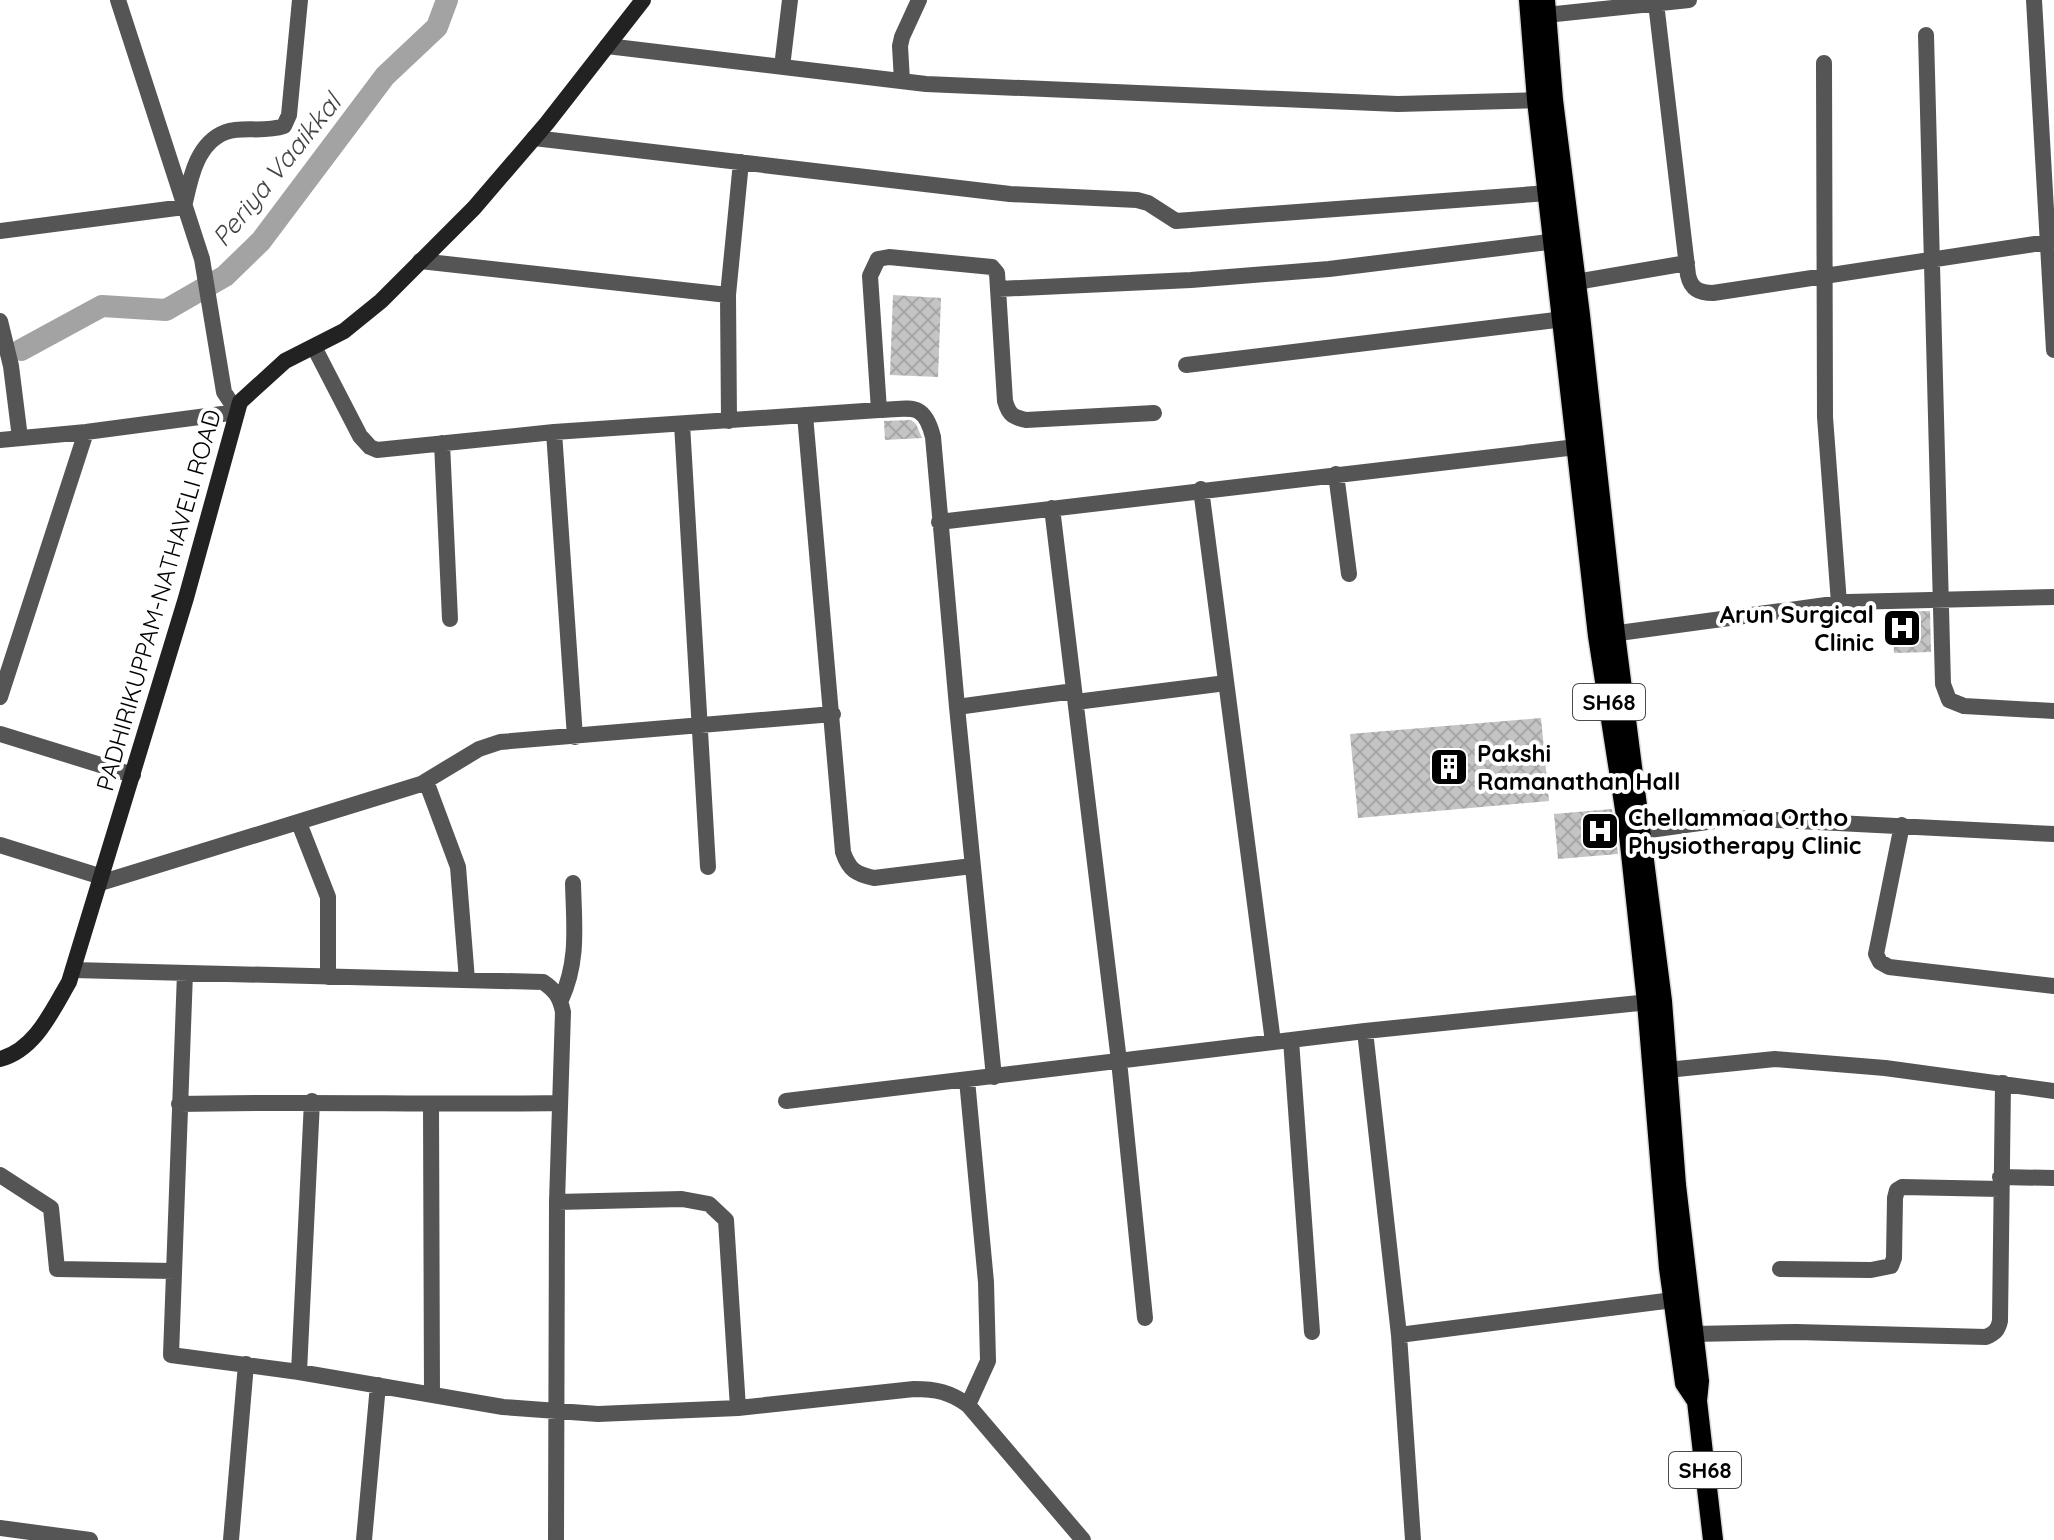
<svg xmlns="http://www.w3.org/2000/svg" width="2054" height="1540" font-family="Quicksand,sans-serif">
<defs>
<pattern id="building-cross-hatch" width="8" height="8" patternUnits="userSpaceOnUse" patternTransform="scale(2)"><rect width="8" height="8" fill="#c4c4c4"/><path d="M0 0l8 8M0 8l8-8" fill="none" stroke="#a7a7a7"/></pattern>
</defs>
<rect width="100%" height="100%" fill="#fff"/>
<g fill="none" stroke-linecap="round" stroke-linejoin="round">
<path stroke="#a3a3a3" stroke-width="22" d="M21 350 102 306 166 310 225 276 261 241 385 76 437 27 447 0"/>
</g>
<path fill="url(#building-cross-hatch)" d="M893 295 941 298 938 377 890 375Z
M911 420 916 424 922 438 885 440 884 421Z
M1930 611 1931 652 1894 653 1892 612Z
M1541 718 1549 801 1358 818 1350 734Z
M1612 809 1618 854 1558 859 1554 814Z"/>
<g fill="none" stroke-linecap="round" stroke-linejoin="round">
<g stroke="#dbdbdb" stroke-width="23">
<path id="primary" d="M1529 0 1537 100 1598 636 1629 835 1647 1002 1669 1268 1685 1383 1697 1401
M1545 0 1553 100 1580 315 1615 634 1662 1001 1676 1185 1699 1381 1697 1401 1713 1540"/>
</g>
<path stroke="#555" stroke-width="16" d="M2034 0 2054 350
M1656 3 1688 275C1691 289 1699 293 1713 293L2054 241
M1546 15 1689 0
M1926 35 1943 684 1949 700 1964 706 2054 711
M607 46 926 84 1398 104 1547 100
M1824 63 1825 417 1839 603
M782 67 790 0
M902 81 900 46 902 37 919 0
M534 138 1010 194 1137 200 1148 203 1176 221 1548 193
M0 231 184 207C190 180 196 143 226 132 243 126 264 133 284 126L289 115 300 0
M420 261 728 295
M1576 282 1687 263
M998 289 1005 401C1009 415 1013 417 1026 420L1154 413
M0 321 11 366 20 438
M314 347 360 436 370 447 377 450 554 432 879 410C911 409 924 401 933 437L957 707 994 1077
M1186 365 1564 319
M879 410 870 276 878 259 889 257 992 267 997 273 998 289 1191 280 1329 269 1565 240
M805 415 843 852C849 870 856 874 874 878L972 866
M729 421 728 295 741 162
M682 424 708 867
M554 432 575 737
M0 440 86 432 237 412 224 392 202 259 118 0
M442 443 450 619
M1336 474 1349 574
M1201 489 1273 1042
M1052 508 1119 1061 1145 1318
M939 522 1585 446
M1604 635 1848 602 2054 597
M0 697 86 432
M1076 702 1226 683
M957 707 1074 691
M0 734 133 775
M426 781 458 867 467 980
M299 823 328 897V977
M1902 825 1876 954 1880 962 1889 967 2054 986
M1642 831 1736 818 2054 834
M0 845 102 877
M100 883 421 784 479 749 500 742 833 714
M73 970 543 982C555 990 560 997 563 1012L557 1202 556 1540
M185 973 171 1355 299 1372 503 1407 598 1414 738 1408 914 1389C936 1389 950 1392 968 1405L1083 1540
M561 1000C579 960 574 926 573 883
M1365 1031 1399 1335 1413 1540
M1291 1040 1312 1332
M1667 1070 1775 1059 1885 1068 2054 1091
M967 1080 986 1282 988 1361 968 1405
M786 1101 1365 1031 1659 1001
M179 1104C306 1101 432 1105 558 1103
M431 1105 432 1395
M0 1175 51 1208 57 1269 174 1271
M2000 1177 2054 1178
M557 1202 682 1199 709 1204 726 1220 738 1408
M1780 1269 1871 1270 1891 1266 1894 1258 1895 1198 1897 1190 1902 1187 2000 1189
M1693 1334 1796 1332 1986 1337C1995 1333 1998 1330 2000 1321L2003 1083
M1399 1335 1673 1300
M299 1372 312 1101
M0 1528 90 1540
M231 1540 246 1364
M364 1540 378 1385"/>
<path stroke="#222" stroke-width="16" d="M0 1059C35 1050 52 1011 69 982L186 598 240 402 285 361 344 331 381 301 474 208 547 123 643 0"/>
<use href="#primary" stroke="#000" stroke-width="20"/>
</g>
<defs>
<g id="hospital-square" transform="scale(2)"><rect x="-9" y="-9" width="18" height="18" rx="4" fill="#000" stroke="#fff"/><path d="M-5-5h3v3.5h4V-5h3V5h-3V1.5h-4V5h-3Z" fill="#fff"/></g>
<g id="building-square" transform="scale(2)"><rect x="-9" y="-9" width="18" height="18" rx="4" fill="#000" stroke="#fff"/><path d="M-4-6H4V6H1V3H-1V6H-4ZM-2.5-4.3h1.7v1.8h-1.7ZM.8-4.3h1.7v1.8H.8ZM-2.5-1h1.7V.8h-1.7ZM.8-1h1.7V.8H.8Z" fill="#fff"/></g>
</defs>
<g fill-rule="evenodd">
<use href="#hospital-square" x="1902" y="628"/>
<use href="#building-square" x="1449" y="767"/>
<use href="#hospital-square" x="1600" y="831"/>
</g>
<g text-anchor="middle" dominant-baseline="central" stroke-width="8" stroke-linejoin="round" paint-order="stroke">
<g fill="#fff" stroke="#4c4c4c" stroke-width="2">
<rect x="1573" y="684" width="72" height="36" rx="6"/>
<rect x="1669" y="1452" width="72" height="36" rx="6"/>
</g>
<g font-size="22" font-weight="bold" fill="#000">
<text x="1609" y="702">SH68</text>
<text x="1705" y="1470">SH68</text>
</g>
<g font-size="24" fill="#000" stroke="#fff">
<text transform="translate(158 600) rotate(-74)">PADHIRIKUPPAM-NATHAVELI ROAD</text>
</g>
<g font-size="24" font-weight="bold" fill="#000" stroke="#fff" text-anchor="start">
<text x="1874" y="614" text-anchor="end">Arun Surgical<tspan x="1874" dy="28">Clinic</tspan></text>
<text x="1477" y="753">Pakshi<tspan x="1477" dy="28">Ramanathan Hall</tspan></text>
<text x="1628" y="817">Chellammaa Ortho<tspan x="1628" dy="28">Physiotherapy Clinic</tspan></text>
</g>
<g font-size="26" font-style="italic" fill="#444" stroke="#fff">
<text transform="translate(276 170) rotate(-51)">Periya Vaaikkal</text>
</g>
</g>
</svg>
